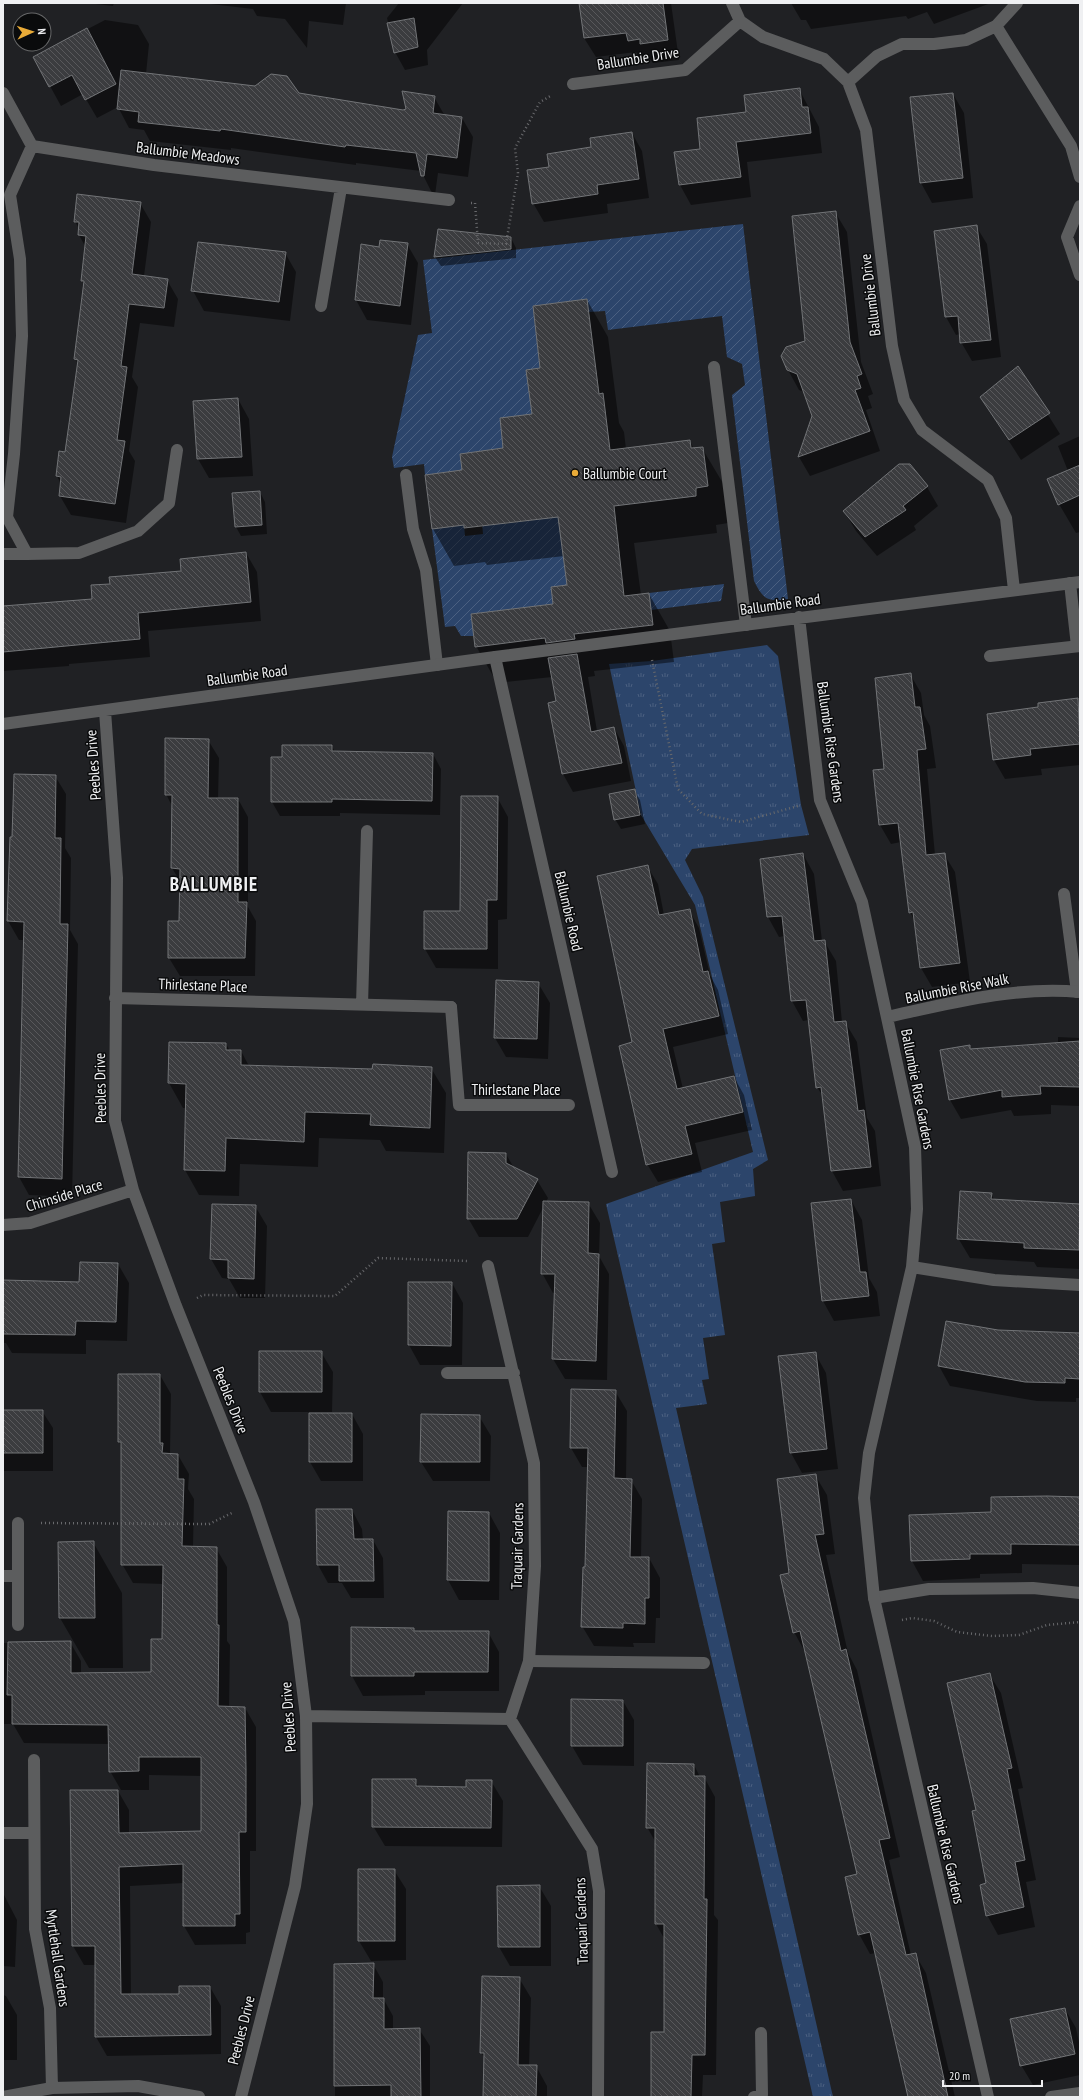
<svg xmlns="http://www.w3.org/2000/svg" width="1083" height="2100" font-family="'PT Sans Narrow',sans-serif">
<defs>
<pattern id="grass-tufts" width="24" height="20" patternUnits="userSpaceOnUse"><rect width="24" height="20" fill="#2c456b"/><path d="M3 7l-1-3M5 7V3M7 7l1-3M15 17l-1-3M17 17v-4M19 17l1-3" fill="none" stroke="#4b6081"/></pattern>
<pattern id="garden-furrows" width="10" height="10" patternUnits="userSpaceOnUse"><rect width="10" height="10" fill="#2c456b"/><path d="M-1 1l2-2M0 10L10 0M9 11l2-2" fill="none" stroke="#4b6081"/></pattern>
<pattern id="building-back-hatch" width="6" height="6" patternUnits="userSpaceOnUse"><rect width="6" height="6" fill="#3b3c3f"/><path d="M-1 5l2 2M0 0l6 6M5-1l2 2" fill="none" stroke="#58585b"/></pattern>
</defs>
<rect width="100%" height="100%" fill="#202124"/>
<path fill="url(#grass-tufts)" d="M767 645 778 656 801 805 809 835 692 849 685 860 703 897 768 1160 753 1169 755 1196 720 1202 725 1242 712 1244 725 1335 703 1338 709 1379 702 1380 707 1404 676 1408 833 2097H813L606 1204 753 1152 695 905 641 815 609 664 652 661Z"/>
<path fill="url(#garden-furrows)" d="M743 224 788 599C767 602 763 599 754 581L732 395 745 385 742 364 727 357 722 316 608 330 605 311 589 312 587 299 533 306 540 368 526 370 532 414 503 448 461 454 462 470 425 475 424 464 394 468 392 457 418 335 432 333 423 260Z
M558 513 567 585 553 604 471 614 474 636H461L455 626 445 627 432 529 464 525 465 536 483 534 482 522 501 520 502 524 541 519Z
M724 584 721 601 651 610 649 593Z"/>
<path fill="#0007" d="M87 3H114L113 6Z
M202 3H346L343 25 309 21 307 48 285 19 257 16 253 9Z
M399 3H463L427 50 428 65 405 70 395 52 387 18Z
M580 3H671L679 60 653 63 650 59 640 60 636 52 596 57 584 38Z
M791 3H991L934 24 927 12 908 19 906 16 811 29 806 20H801Z
M105 20 138 25 149 44 146 74 403 111 434 97 445 116 462 118 473 137 468 177 438 173 435 195H433L421 171 356 163V165L231 148V150L150 141 144 130 129 128 118 107 97 118 83 94 61 106 34 57Z
M799 89 819 127 822 153 747 162 751 197 691 205 680 185 675 153 701 149 747 113Z
M953 94 964 113 973 198 932 203 921 183 911 98Z
M632 133 642 151 649 198 607 204 608 213 544 222 533 203 550 168 592 148Z
M140 203 151 222 144 276 167 280 178 299 174 327 140 323 132 377 138 387 129 451 135 461 126 523 71 515 60 496 61 484 57 476 60 452 66 453 78 364 75 359 84 284 82 281 86 248 79 235V229L75 221Z
M835 212 847 232 861 362 873 394 868 396 872 408 866 410 880 451 810 476 799 457 813 416 804 392 799 390 788 370 807 341Z
M976 226 987 244 1001 357 972 361 961 342 960 334 956 335 946 317Z
M511 238 516 248V258L441 266 435 257Z
M407 244 418 263 411 325 367 320 356 300 362 246 380 248Z
M285 253 296 272 290 321 204 311 193 291Z
M587 300 608 337 619 423 624 432 626 449 690 441 694 449 702 448 724 485 728 523 716 525 717 533 634 543 641 595 649 594 670 631 674 662 594 671 595 676 588 677 597 731 614 728 624 746 631 781 573 792 563 774 549 703 557 702 552 677 497 683 476 646 554 605 568 586 564 556 487 565 485 562 454 566 433 529 463 471 505 449 533 415 542 369Z
M1018 367 1060 434 1021 460 981 398Z
M238 399 249 419 253 476 209 478 198 459Z
M1080 436V532L1076 533 1059 504 1068 471 1058 446Z
M927 487 938 506 914 526 916 530 877 556 856 531 844 511Z
M260 492 265 502 267 534 241 536 236 527Z
M246 553 257 572 261 621 148 631 150 657 69 664V666L3 671V607L93 600 111 585 183 572Z
M910 674 921 693 924 715 930 726 936 768 927 769 935 855 944 854 955 872 970 982 932 987 921 968 915 922 910 912 901 842 891 844 880 825 875 771 885 770Z
M1080 699V765L1041 769 1042 775 1005 779 994 760 1040 708 1039 704Z
M208 740 219 758 218 799H238L248 817V907L256 921 255 976H180L169 958 180 922 181 883 172 868 173 808 166 794Z
M332 746 335 752 433 754 441 769 440 815 340 813V816H280L272 802 283 758Z
M55 776 66 794 65 848 71 858 70 930 78 944 72 1197 29 1195 19 1177 24 940H19L8 921 11 838H13Z
M634 791 640 800 645 824 621 829 615 819Z
M497 797 508 817 507 919 498 920V969L436 968 425 949 461 912Z
M803 854 814 874 822 941H824L836 961 842 1022H845L857 1042 867 1118 875 1131 881 1186 843 1191 832 1171 824 1098 817 1087 809 1020 803 1021 792 1001 785 936 779 937 768 917 761 859Z
M647 866 658 884 664 915 689 910 699 928 710 975 718 990 728 1034 673 1047 683 1089 734 1077 744 1095 752 1130 695 1143 702 1172 658 1182 647 1164 633 1043Z
M538 983 550 1003 548 1059 506 1057 495 1038Z
M1058 1037 1080 1038V1106L1051 1105V1114L1014 1116 1011 1110 961 1119 950 1100 941 1051 969 1046 971 1050 1058 1044Z
M226 1044 230 1051H241L249 1066 373 1070 431 1068 446 1093 444 1153 386 1151 380 1140 319 1138 318 1167 240 1164 239 1196 199 1195 185 1170 186 1108H183L169 1083Z
M506 1154 514 1168 537 1180 548 1198 546 1202 588 1203 600 1223 599 1256 609 1274 607 1380 565 1379 553 1359 555 1293H553L542 1273 544 1206 528 1237H479L468 1218Z
M991 1194 995 1201 1080 1205V1269L1037 1267 1034 1262 970 1258 958 1238Z
M851 1200 862 1220 869 1278 877 1292 880 1316 834 1321 823 1301 812 1204Z
M255 1206 267 1226 265 1298H240L229 1279 222 1278 211 1259Z
M118 1264 129 1283 127 1341 86 1340V1354L12 1353 6 1343H3V1281L80 1283Z
M409 1283H452L463 1303 462 1365H420L409 1345Z
M998 1331 1080 1333V1398H1076V1402L1037 1401 950 1386 939 1366Z
M321 1352 333 1372 332 1412H271L260 1392Z
M815 1353 826 1373 838 1469 802 1473 791 1453 780 1357Z
M160 1375 171 1394 170 1454 178 1455 189 1474 188 1489 194 1499 193 1547 216 1548 227 1567V1641L230 1645 229 1708H245L256 1727V1851H250V1932L246 1933V1944L195 1945 184 1926V1883L130 1886 131 1995H180L210 1987 221 2006V2054L107 2056 96 2037V1965H84L73 1946 71 1791H118L129 1810V1834L202 1832V1776L149 1775V1790H121L110 1771V1744L24 1743 13 1724H3V1643L70 1642 81 1661V1674L152 1673 163 1640 164 1584 133 1583 122 1564V1448L119 1442Z
M615 1391 627 1411 626 1479 631 1480 642 1499 641 1558H649L660 1578V1618H656L655 1643H633L634 1647 594 1646 582 1626 586 1568 589 1467H582L571 1448Z
M3 1410 42 1411 53 1428V1471H3Z
M352 1414 363 1434V1481H321L310 1462Z
M479 1416 491 1436 490 1481H433L421 1462Z
M815 1475 827 1495 835 1554 826 1555 848 1653 857 1670 900 1857 889 1860 911 1955 915 1954 926 1973 955 2097H909L876 1953 870 1954 859 1934V1875L805 1652 794 1632 790 1574Z
M1080 1498V1565L1022 1564V1573L980 1574V1578L923 1581 912 1561 992 1513Z
M352 1510 362 1529 363 1540H373L383 1558 384 1598H351L342 1583H328L318 1565Z
M489 1513 500 1533 499 1600H459L448 1580Z
M93 1542 122 1593 123 1668H89L60 1618 59 1543Z
M352 1628 414 1629 415 1632H488L499 1652V1691H425V1695L363 1696 352 1676Z
M989 1674 1001 1693 1023 1788 1018 1789 1036 1880 1026 1882 1035 1927 998 1935 987 1915V1884L977 1811Z
M623 1701 634 1720V1766L583 1765 572 1746Z
M694 1765 700 1777H704L715 1797 714 1915 718 1920 716 2075H703L702 2097H652L665 2033V1940L656 1924V1843L647 1827Z
M415 1780 419 1787 467 1788 491 1781 503 1801 502 1847 385 1846 373 1826Z
M394 1870 406 1889V1960L371 1961 359 1941Z
M539 1886 551 1906V1966H510L499 1947Z
M3 1893 17 1920 15 1967 3 1966Z
M373 1964 383 1982V1998L393 2016V2030L419 2029 430 2046V2097H335V1965Z
M519 1978 531 1998 529 2066H536L547 2086V2097H484L485 2059 481 2052Z
M3 1995 6 1996 17 2015V2060H3Z
M1065 2009 1076 2028 1080 2047V2075L1033 2085 1021 2065Z"/>
<path fill="url(#building-back-hatch)" stroke="#727477" d="M579 3H663L668 40 640 44V39L628 41 626 33 584 38Z
M414 18 418 47 394 53 387 23Z
M87 28 116 84 85 100 72 75 49 87 33 57Z
M121 70 255 86 271 74 287 76 299 93 403 110 406 109 402 91 435 96 433 113 462 117 457 158 427 154 424 176H421L416 153 346 145 345 147 221 129 220 131 138 122 139 112 117 109Z
M800 88 802 107H808L811 133 736 142 741 177 679 185 674 152 700 149 697 118 746 112 744 95Z
M953 93 963 178 920 183 910 97Z
M632 132 639 179 597 185 598 194 532 204 527 170 549 167 547 154 591 147 590 138Z
M77 194 141 202 132 274 168 279 164 308 129 304 121 366 127 367 117 440 125 441 115 504 59 496 61 477 56 476 59 451 65 452 78 360 74 359 84 281H81L86 236 78 235 79 222H74Z
M836 211 850 342 862 374 857 376 861 388 855 390 870 431 798 457 812 416 797 374 787 370 781 356 786 347 805 341 792 216Z
M977 225 991 340 960 343 958 316 945 317 934 231Z
M438 229 511 237V249L434 257Z
M380 240 408 243 400 306 355 300 361 244 379 247Z
M198 242 286 252 279 302 191 291Z
M587 299 599 394 603 393 610 450 690 440 691 448 703 447 708 486 696 488V496L614 506 624 596 649 593 653 625 574 634 575 639 546 643 545 638 475 647 471 614 553 604 551 587 567 585 558 517 464 528V525L432 529 425 475 462 470 460 454 503 448 500 418 532 414 526 370 540 368 533 306Z
M1018 366 1050 413 1009 440 980 397Z
M238 398 242 457 197 459 193 401Z
M899 464H910L928 486 903 506 906 510 865 537 843 511Z
M1080 465V495L1058 505 1047 479Z
M260 491 262 525 235 527 232 493Z
M246 552 251 602 138 613 140 639 3 652V606L92 599 91 585 110 584 109 577 181 571 180 559Z
M577 654 591 732 614 727 622 763 562 774 548 703 556 701 548 658Z
M911 673 915 707H920L926 749 917 750 926 855 945 853 960 963 920 968 913 912 909 913 898 823 879 825 873 770 884 769 875 678Z
M1078 698 1080 744 1030 749 1031 755 993 760 987 714 1038 707V703Z
M165 738 209 739 208 798H238V902H247L245 958H168V921H179L180 869 171 868 172 795H165Z
M282 745H332V751L433 753 432 801 332 799V802H271V757H282Z
M14 774 56 775 55 838H61L60 924H68L62 1179 18 1177 24 922 7 921 10 837H12Z
M635 789 640 815 614 820 609 794Z
M461 796H498L497 900H487V949H424V911H460Z
M803 853 814 941 825 940 834 1022 846 1021 858 1111 864 1110 871 1167 831 1171 821 1087 816 1088 806 1000 791 1001 782 916 767 917 760 859Z
M648 865 659 915 690 909 703 972 708 971 719 1016 663 1029 677 1089 734 1076 743 1112 685 1126 692 1154 646 1165 619 1046 632 1042 597 876Z
M496 980 539 982 537 1039 494 1038Z
M1080 1041V1087L1040 1086 1041 1094 1002 1097V1090L949 1100 940 1050 970 1045V1049Z
M169 1042 226 1043V1050H241V1065L372 1069 373 1064 432 1067 430 1128 370 1125 371 1114 305 1112 304 1142 226 1138 225 1171 184 1170 186 1084 168 1083Z
M468 1152 506 1153V1163L538 1179 517 1219H467Z
M960 1191 992 1193 991 1199 1080 1204 1079 1250 1024 1248V1243L957 1239Z
M851 1199 860 1272H866L869 1296 822 1301 811 1203Z
M543 1201 589 1202 588 1253 599 1254 596 1361 552 1359 555 1274H541Z
M212 1204 256 1205 254 1279 228 1278V1260L210 1259Z
M80 1262 118 1263 116 1322 76 1321 75 1335 3 1334V1280L79 1282Z
M408 1282H452L451 1346 408 1345Z
M946 1321 998 1330 1080 1333V1379L1065 1378V1383L1025 1382 938 1366Z
M259 1351H322V1392H259Z
M816 1352 827 1449 790 1453 778 1356Z
M118 1374H160V1443H163L162 1453 178 1454V1479H184L182 1546 217 1547V1625H219L218 1706 245 1707 246 1769V1832H239L240 1914H235V1926H183V1864L119 1867 121 1994H179V1986H210L211 2035 95 2037V1946H72L70 1790H118L119 1833 201 1831V1757H139V1771L109 1772 108 1725 12 1724V1695H7L8 1642 71 1641V1673L151 1672V1639H162L163 1565H121V1442H118Z
M571 1389 616 1390 614 1478 632 1479 630 1557H649V1598H645V1624L623 1623V1628L581 1627 583 1567H585L588 1448H570Z
M3 1410H43V1453H3Z
M309 1413H352V1462H309Z
M421 1414 480 1415V1462H420Z
M816 1474 824 1534 815 1535 841 1651 846 1649 890 1838 879 1840 906 1955 916 1953 948 2097H908L870 1932 858 1935 845 1877 857 1874 800 1631 793 1633 780 1575 789 1573 777 1479Z
M1047 1496 1080 1497V1545L1011 1544V1554H970V1559L911 1561 909 1515 991 1512V1497Z
M316 1509H352L354 1539H373L374 1581H339V1565H317Z
M448 1511 489 1512V1581L447 1580Z
M94 1541 95 1618H59L58 1542Z
M351 1627 414 1628V1631H489L488 1672H414V1676H351Z
M990 1673 1012 1768 1007 1769 1025 1860 1015 1862 1024 1907 986 1916 980 1885 986 1883 972 1811 976 1810 947 1683Z
M571 1699 623 1700V1746H571Z
M647 1763 694 1764V1776H705L704 1899H707L705 2055H692L691 2097H651V2032H664V1924H655V1828H646Z
M372 1779H416V1786L466 1787V1780H492L491 1828 372 1827Z
M358 1869H395V1941H358Z
M540 1885V1947H498L497 1886Z
M374 1963 373 1998H384V2029L420 2028 421 2097H391V2085L334 2086V1964Z
M482 1976 520 1977 518 2065H537L536 2097H483L484 2053H480Z
M1065 2008 1075 2054 1020 2066 1010 2019Z"/>
<g fill="none" stroke-linecap="round" stroke-linejoin="round">
<path stroke="#68696c" stroke-width="2.5" stroke-dasharray="1 3" stroke-linecap="butt" d="M471 203H475L478 243 506 244 518 173 515 148 540 102 552 95
M652 660 678 789 702 814 741 822 798 806
M197 1298 203 1295 335 1296 378 1258 467 1261
M41 1523 209 1524 234 1512
M902 1620 912 1618 934 1621 957 1632 992 1636 1019 1635 1047 1625 1080 1622"/>
<path stroke="#5c5d5e" stroke-width="12" d="M1080 206 1067 237 1080 275
M714 367 746 625
M406 475 413 529 426 570 437 665
M1070 583 1077 646
M990 656 1080 646
M495 657 612 1172
M1064 894 1077 992
M451 1007 459 1105H569
M874 1598 929 1589 1033 1588 1080 1593
M529 1661 704 1663
M754 2097 762 2095 761 2033
M1051 2097 1080 2093"/>
<path stroke="#5c5d5e" stroke-width="12" d="M732 3 740 21 763 37 824 59 848 82 866 130 892 346 904 400 922 430 988 480 1006 518 1014 590
M996 26 1071 146 1080 177
M848 82 877 56 902 44H934L966 40 996 26 1017 3
M573 84 685 70 740 21
M3 93 32 146 154 165 449 200
M32 146 10 195 20 259 22 336 14 454 7 517 27 554 79 553 138 531 169 503 177 450
M321 306 341 188
M3 554H27
M799 617 820 800 862 902 915 1147 917 1209 912 1267 869 1453 864 1498 874 1598 988 2097
M105 711 117 878 115 1121 133 1190 176 1306 254 1502 294 1621 306 1716 307 1804 295 1886 241 2097
M3 724 495 657 1080 582
M115 998 451 1007
M362 1005 367 831
M887 1017C951 1003 1014 986 1080 992
M3 1225 30 1223 133 1190
M488 1266 534 1463 535 1566 529 1661 510 1719 592 1849 599 1891 598 2097
M912 1267 994 1280 1080 1285
M447 1373H514
M3 1576H18
M18 1625V1523
M306 1716 510 1719
M34 1760 35 1929 50 2008 52 2088
M3 1833H34
M3 2097 52 2088 138 2086 199 2097"/>
</g>
<circle fill="#e9ab38" stroke="#0a0b0c" stroke-width="1.5" cx="575" cy="473" r="4"/>
<g text-anchor="middle" dominant-baseline="central" stroke-width="3" stroke-linejoin="round" paint-order="stroke">
<g font-size="15" fill="#eff0f2" stroke="#0a0b0c">
<text transform="translate(638 58) rotate(-9)">Ballumbie Drive</text>
<text transform="translate(188 153) rotate(7)">Ballumbie Meadows</text>
<text transform="translate(870 295) rotate(-97)">Ballumbie Drive</text>
<text transform="translate(780 604) rotate(-8)">Ballumbie Road</text>
<text transform="translate(247 675) rotate(-8)">Ballumbie Road</text>
<text transform="translate(831 742) rotate(82)">Ballumbie Rise Gardens</text>
<text transform="translate(93 765) rotate(-94)">Peebles Drive</text>
<text transform="translate(569 911) rotate(77)">Ballumbie Road</text>
<text transform="translate(203 985) rotate(2)">Thirlestane Place</text>
<text transform="translate(957 988) rotate(-11)">Ballumbie Rise Walk</text>
<text transform="translate(100 1088) rotate(-91)">Peebles Drive</text>
<text x="516" y="1089">Thirlestane Place</text>
<text transform="translate(918 1089) rotate(79)">Ballumbie Rise Gardens</text>
<text transform="translate(64 1195) rotate(-17)">Chirnside Place</text>
<text transform="translate(231 1400) rotate(68)">Peebles Drive</text>
<text transform="translate(517 1546) rotate(-89)">Traquair Gardens</text>
<text transform="translate(288 1717) rotate(-94)">Peebles Drive</text>
<text transform="translate(946 1844) rotate(77)">Ballumbie Rise Gardens</text>
<text transform="translate(581 1921) rotate(-92)">Traquair Gardens</text>
<text transform="translate(58 1958) rotate(82)">Myrtlehall Gardens</text>
<text transform="translate(241 2030) rotate(-76)">Peebles Drive</text>
</g>
<g font-size="15" fill="#eff0f2" stroke="#0a0b0c" text-anchor="start">
<text x="583" y="473">Ballumbie Court</text>
</g>
<g font-size="19" font-weight="bold" letter-spacing="1" fill="#eff0f2" stroke="#0a0b0c">
<text x="214" y="884">BALLUMBIE</text>
</g>
</g>
<rect width="1083" height="2100" fill="none" stroke="#eff0f2" stroke-width="8"/>
<g transform="translate(32 32) rotate(87)"><circle r="19" fill="#0a0b0c" stroke="#666768"/>
<path d="M0-3L7 15L0 10L-7 15Z" fill="#e9ab38"/>
<text y="-6" font-size="11" font-weight="bold" text-anchor="middle" fill="#eff0f2">N</text>
</g>
<path d="M943 2080v6h99v-6" fill="none" stroke="#eff0f2" stroke-width="2"/>
<text x="949" y="2080" font-size="12" fill="#eff0f2" stroke="#0a0b0c" stroke-width="3" paint-order="stroke">20 m</text>
</svg>
